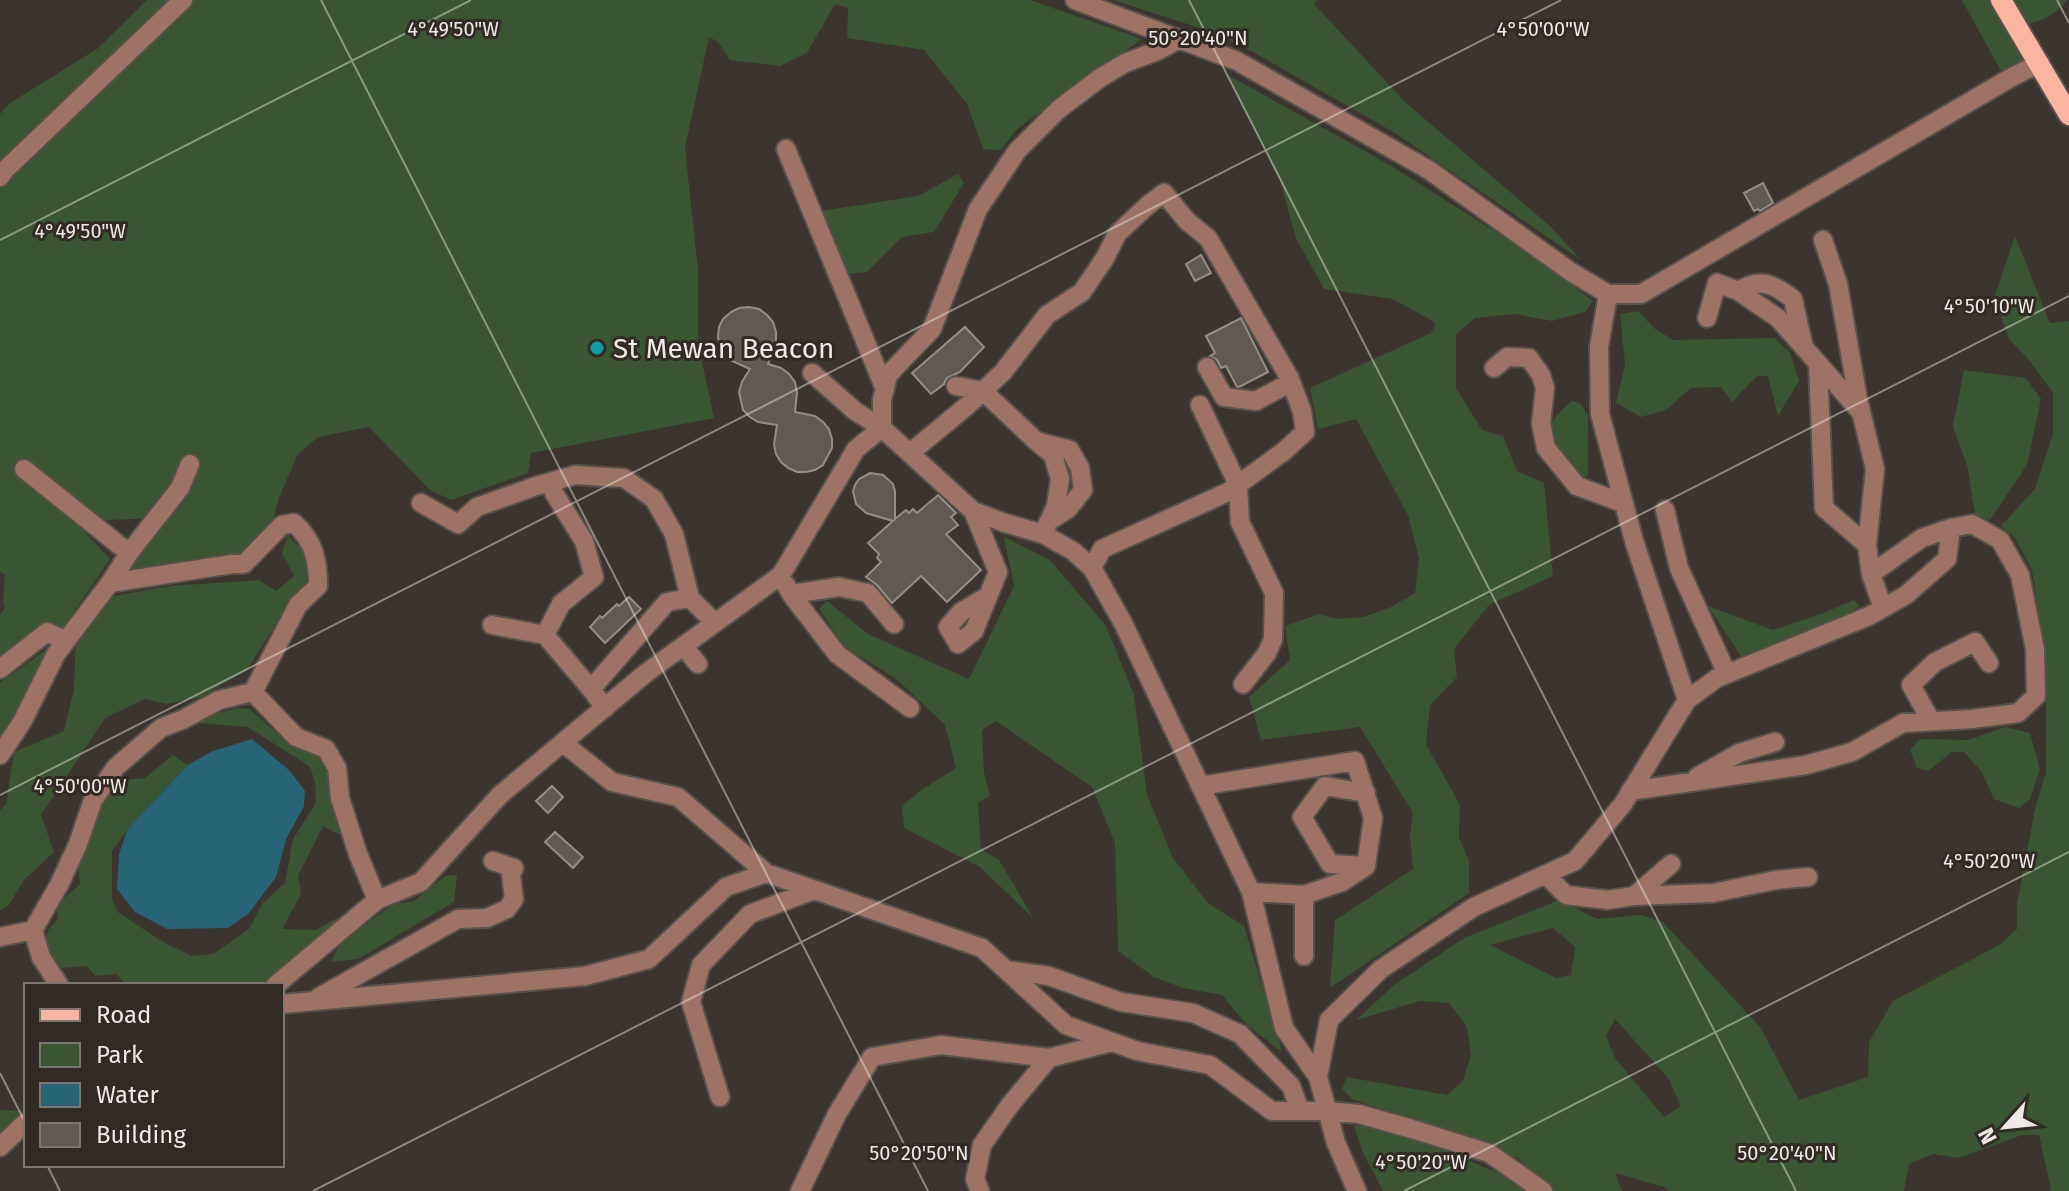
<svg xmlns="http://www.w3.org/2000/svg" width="2069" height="1191" font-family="'Fira Sans',sans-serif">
<rect width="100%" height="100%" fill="#3c342f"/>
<path fill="#395531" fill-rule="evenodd" d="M147 0H1030L1142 39 1017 129 1001 150 983 149 967 104 924 50 847 38 848 8 835 4 807 53 780 66 730 60 718 42 709 37 685 148 698 270V343L714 418 531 453 528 473 451 500 430 490 369 427 318 437 298 454 278 500 273 522 245 553 129 571 165 518 75 521 110 559 63 628 42 626 0 659V615L5 608 3 602 5 575 0 572V114L10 103 97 49Z
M1113 0H1317L1314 4 1406 103 1550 226 1581 260 1395 133 1253 52 1215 33Z
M1962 0H2001L2040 63 2012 77 2000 69Z
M2013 0H2067C2057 13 2045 20 2028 24Z
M1226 74 1388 164 1537 258 1593 301 1585 312 1552 321 1515 314 1475 318 1456 334V388L1482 430 1503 436 1517 471 1544 483 1553 576 1489 605 1454 649 1457 677 1430 705 1426 744 1460 805 1459 837 1469 861V893L1330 988 1335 920 1413 869 1410 836 1413 813 1360 727 1261 740 1249 697 1290 660 1285 626 1319 614 1336 619 1363 617 1389 608 1415 593 1419 558 1408 515 1356 419 1318 429 1310 388 1431 333 1436 323 1393 299 1324 289 1296 238 1280 180Z
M958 174 964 183 934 232 902 237 867 272 846 274 821 211 918 196Z
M2015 236 2050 323 2069 321V1191H2050L2051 1189 2039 1135H2022L1959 1158 1933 1154 1909 1164 1904 1191H1668L1667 1188 1615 1173 1622 1191H1552L1518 1158 1474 1140 1352 1099 1342 1089 1347 1077 1447 1095 1463 1081 1471 1055 1467 1027 1449 1003 1420 1001 1356 1020 1394 985 1464 938 1559 900 1597 919 1641 915 1663 922 1760 1027 1799 1100 1868 1077 1869 1042 1893 1001 2001 944 2017 929V904L2035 809 2046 772V702L2041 632 2032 570 2015 538 2001 526 2035 489 2053 434V393L2029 360 2009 339 1994 298ZM1553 928 1575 947 1571 975 1556 978 1490 945ZM1615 1019 1668 1078 1681 1106 1664 1117 1615 1058 1606 1036Z
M1638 311 1654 328 1673 340 1774 338 1790 353 1799 381 1778 416 1768 376H1757L1732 402 1721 387 1691 388 1666 410 1641 417 1616 403 1625 364 1620 314Z
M1964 370 2026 378 2041 399 2027 465 1990 520 1975 516 1968 469 1953 426Z
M1572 401 1581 404 1588 415V475L1581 481C1552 450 1529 435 1572 401Z
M288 535 303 551 310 581 286 608 247 670 201 697 166 704 145 699 105 718 41 815 54 852 24 880 9 905 0 910V810L6 804 14 752 64 731 74 689 76 639 114 596 169 586 259 580 276 591 294 576 282 553Z
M1004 537 1050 560 1106 626 1134 695 1147 795 1173 858 1208 903 1244 926 1282 1052 1248 1026 1222 995 1183 988 1154 977 1118 951 1115 843 1092 787 996 721 982 730 984 772 990 796 978 803 981 849 999 860 1034 919 980 867 904 828 902 806 920 791 956 768 945 725 895 678 846 648 819 609 827 601 868 634 969 679 1014 586Z
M1854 600 1859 606 1827 628 1752 657 1742 658 1708 606 1773 630 1821 614Z
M51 646 22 704 0 737V683Z
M238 708 250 709 292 747 318 757 329 776 340 835 323 826 298 876 301 894 282 929 316 930 346 913V919L266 985H127L116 974 95 976 87 966 60 968 45 944 48 930 58 919 56 906 80 884C79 876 78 867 78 859 80 837 105 795 121 780L145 778 173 755 188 765 127 830 112 851V899L118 912 163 942 192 956 213 954 249 929 262 904 285 883 293 839 316 803 315 782 310 767 248 727 197 723 217 713Z
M2005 727 2030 733 2040 769 2030 799 2019 808 1994 799 1981 771 1964 752H1952L1928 771 1917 768 1910 750 1920 739 1968 740Z
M457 875 454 902 358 959 331 962 340 943 392 905 414 901 445 876Z
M0 1110 22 1111 0 1132Z
M1371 1125 1446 1151 1499 1173 1526 1191H1383L1363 1153 1354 1126Z"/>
<path fill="#276478" d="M252 739 290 771 305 791 304 806 286 839 276 877 248 914 228 928 167 929 135 912 117 889 119 854 127 830 188 765 213 751Z"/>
<path fill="#605a52" stroke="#948f86" stroke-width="2" d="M1763 183 1773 203 1760 211 1758 209 1754 211 1744 193Z
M1201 255 1211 273 1195 281 1186 264Z
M749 307 759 309 767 315 773 322 776 332V341L768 364 781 368 789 374 795 382 797 392 795 412 815 416 823 422 829 429 832 439V448L823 465 815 470 806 472H797L788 468 781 462 776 454 774 444 777 425 758 422 750 417 743 410 739 392 742 382 750 369 732 361 725 355 720 347 718 337 719 327 723 319 731 312 739 308Z
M1241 318 1268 372 1239 387H1237L1226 366 1221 368 1217 360 1210 356 1215 353 1206 336Z
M965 327 984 347 960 372 947 378 944 384 931 394 912 373Z
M870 473 883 475 893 484 895 491V519L906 510 909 513 913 509 917 513 938 495 956 513 951 517 958 525 946 534 981 570 947 602 921 576 892 603 877 585 866 577 881 562 877 558 879 554 868 543 893 521 866 513 856 504 853 491 855 485 859 479Z
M629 597 641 609 605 643 590 627 600 616 602 618 617 604 619 606Z
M552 786 563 797 548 813 536 801Z
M555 832 583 857 573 868 545 842Z"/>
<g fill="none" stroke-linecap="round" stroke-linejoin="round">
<g stroke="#58514c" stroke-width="22">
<path id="minor" d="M1075 0 1237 61 1429 170 1571 272 1608 294H1641L2012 77 2040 63
M1179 39 1157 51 1125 63 1100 78 1059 109 1017 151 978 209 932 329 888 375 882 400V428L973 511 1005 523 1043 534 1073 551 1092 568 1123 623 1251 892 1284 1028 1318 1077
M786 149 885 389
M0 177 5 170 183 0
M1823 240 1838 284 1858 399 1875 469 1867 545 1871 574
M1608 294 1599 347 1600 414 1634 541 1687 700
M1707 318 1717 283 1738 291
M1804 348 1793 299C1773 284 1761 277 1738 291L1778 318 1860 411
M1818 364 1824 508 1867 545
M1207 367 1224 397 1256 401 1291 382
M1494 368 1507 357 1529 358 1541 375 1545 388 1541 423 1546 448 1577 486 1623 503
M956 386 983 391 1035 440 1053 455 1060 479 1056 506 1043 534
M1200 405 1238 485 1240 522 1274 593 1273 639 1267 653 1243 684
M1039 442 1070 450 1080 468 1083 490 1068 509 1049 521
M910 453 968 405 1003 372 1047 315 1082 292 1105 258 1117 234 1148 205 1164 193 1187 221 1208 238 1289 377 1302 411 1305 432 1283 452 1228 492 1102 549 1092 568
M24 469 129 553
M421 503 458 524 477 507 536 486 575 475 624 478 654 499 674 534 690 598 715 623
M1665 510 1679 568 1727 674
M973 511 998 572 974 631 958 644 948 627 961 612 988 596
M110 583 129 553 180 488 190 464
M786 585 791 594 839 587 868 593 894 624
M791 594 837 654 910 708
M1883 608 1871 574 1922 538 1951 528
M492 625 545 635 591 689
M545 635 561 604 594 577 584 541 554 493 551 482
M683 646 698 664
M0 669 47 632 66 641
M605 708 591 689 667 602 690 598
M1931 721 1911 685 1935 662 1975 642 1989 663
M563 743 612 782 678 797 766 873
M0 755 22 722 56 654 110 583 232 564H244L282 525 294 523C314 541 318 560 318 586L298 605 253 692
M1697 777 1739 753 1775 742
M1200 786 1355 761 1373 818 1366 866 1342 882 1304 895V956
M1366 793 1325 786 1302 817 1330 864 1366 866
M1546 875 1566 895 1608 900 1634 896 1713 893 1776 880 1808 877
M1251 892 1304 895
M1634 896 1671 864
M0 937 33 930
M1006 970 1049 976 1121 1002 1193 1013 1240 1034 1291 1086 1300 1111
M59 985 41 957 33 930 59 885 78 844 93 800 116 767 161 728 184 719 219 700 253 692 296 737 326 749 337 768 340 798 358 854 377 900
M276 985 377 900 421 882 500 795 646 673 781 575 856 449 882 428 855 411 812 373
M319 997 458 919 487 918 507 909 514 899 511 874 514 868 493 861
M282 1004 585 976 649 959 726 887 766 873 982 948 1066 1025 1137 1051 1210 1065 1272 1111H1327L1359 1114 1412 1129 1489 1153 1543 1191
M720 1097 691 1002 701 965 750 914 814 890
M0 1147 26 1122
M800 1191 837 1114 872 1057 941 1045 1049 1058 1112 1042
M980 1191 975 1179 982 1145 1010 1105 1049 1058
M1357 1191 1336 1143 1318 1077 1329 1020 1381 969 1474 907 1575 861 1623 804 1687 700 1717 678 1869 616 1906 595 1947 559 1951 528 1972 524 2000 540 2020 575 2035 649 2036 696 2018 713 1972 719 1903 723 1852 752 1806 765 1630 791"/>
</g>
<g stroke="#58514c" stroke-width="24">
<path id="major" d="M2001 0 2069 115"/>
</g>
<use href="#minor" stroke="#9e7366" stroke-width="18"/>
<use href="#major" stroke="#fab49f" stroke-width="20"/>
</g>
<path fill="none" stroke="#eee9e6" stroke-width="2" stroke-opacity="0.45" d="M321 0 928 1191M1189 0 1796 1191M2057 0 2069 23M0 240 471 0M0 795 1561 0M0 1073 26 1124M47 1165 60 1191M313 1191 2069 296M1404 1191 2069 852"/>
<circle fill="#0f9aa8" stroke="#322a25" stroke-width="3" cx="597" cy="348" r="8"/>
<g text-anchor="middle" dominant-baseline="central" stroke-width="6" stroke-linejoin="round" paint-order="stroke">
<g font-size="28" fill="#eee9e6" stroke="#322a25" text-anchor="start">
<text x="613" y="348">St Mewan Beacon</text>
</g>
</g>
<g font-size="20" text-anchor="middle" fill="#eee9e6" stroke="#322a25" stroke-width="6" stroke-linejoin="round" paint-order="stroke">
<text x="1543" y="36">4°50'00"W</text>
<text x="453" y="36">4°49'50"W</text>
<text x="1198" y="45">50°20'40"N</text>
<text x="80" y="238">4°49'50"W</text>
<text x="1989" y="313">4°50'10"W</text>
<text x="80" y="793">4°50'00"W</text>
<text x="1989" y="868">4°50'20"W</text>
<text x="919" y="1160">50°20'50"N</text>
<text x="1787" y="1160">50°20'40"N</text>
<text x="1421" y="1169">4°50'20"W</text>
</g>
<rect x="24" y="983" width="260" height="184" fill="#322a25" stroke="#7d7672" stroke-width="2"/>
<rect x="40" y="1009" width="40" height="12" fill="#fab49f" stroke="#7d7672" stroke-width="2"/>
<text x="96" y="1023" font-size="24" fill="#eee9e6">Road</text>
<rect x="40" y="1043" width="40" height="24" fill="#395531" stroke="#7d7672" stroke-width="2"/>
<text x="96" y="1063" font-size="24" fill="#eee9e6">Park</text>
<rect x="40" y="1083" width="40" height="24" fill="#276478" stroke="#7d7672" stroke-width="2"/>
<text x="96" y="1103" font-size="24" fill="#eee9e6">Water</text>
<rect x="40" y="1123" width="40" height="24" fill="#605a52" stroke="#7d7672" stroke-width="2"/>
<text x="96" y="1143" font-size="24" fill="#eee9e6">Building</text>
<g transform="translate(2005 1127) rotate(243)" stroke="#322a25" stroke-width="6" paint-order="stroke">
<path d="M0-6L14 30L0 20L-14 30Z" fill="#eee9e6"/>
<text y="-12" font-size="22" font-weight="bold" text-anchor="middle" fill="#eee9e6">N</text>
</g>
</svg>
